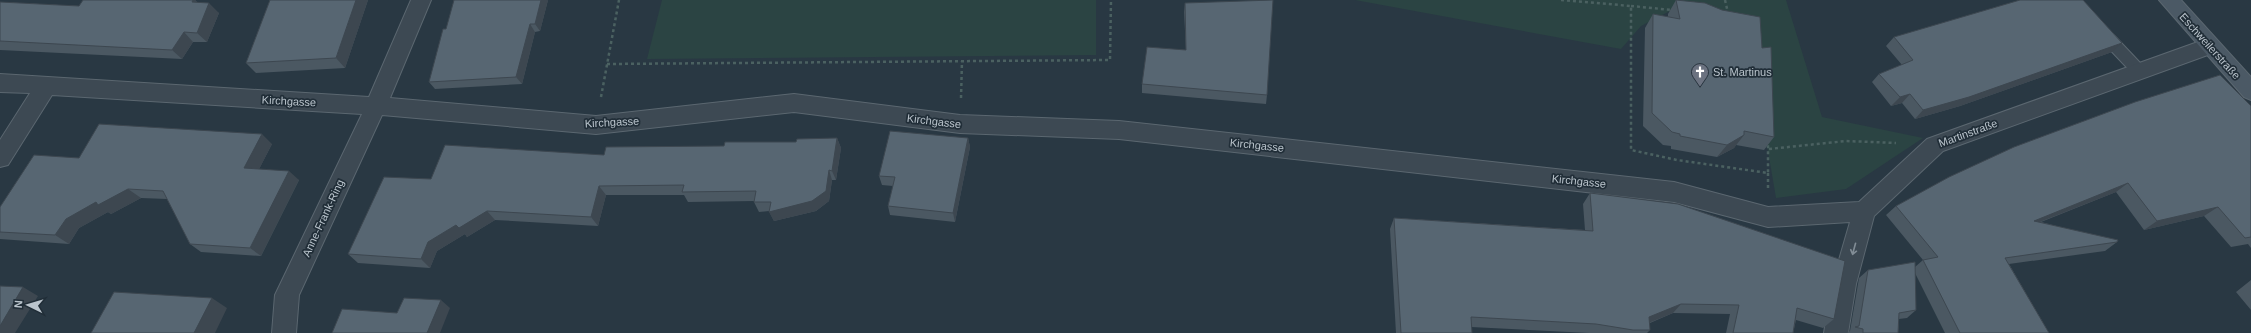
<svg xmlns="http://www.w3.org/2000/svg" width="2251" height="333" font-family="Helvetica,sans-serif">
<rect width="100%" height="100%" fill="#293843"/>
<path fill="#2b4443" d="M662 0H1096V55L647 59Z
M1355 0H1786L1822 117 1923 138 1846 189 1776 198 1767 145 1760 29 1670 11 1641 26 1621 49Z"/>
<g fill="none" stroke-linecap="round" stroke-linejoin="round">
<g stroke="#5b6770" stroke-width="2">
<path id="lane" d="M2104 29 2109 30 2144 67 2146 71 2144 75H2134L2099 38 2097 34 2099 30Z"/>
</g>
<g stroke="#5b6770" stroke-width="2">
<path id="street" d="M411 0H431L390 98 596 116 794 94 960 115 1119 121 1674 182 1768 207 1859 202 1927 139 2209 38 2216 40 2219 46 2216 52 1943 151 1874 216 1856 284 1848 333H1824L1832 284 1850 222 1768 227 1674 202 1119 139 960 133 794 112 596 134 382 115 299 295 296 333H272L275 295 362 114 52 95 8 165 0 167V140L30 93 0 92V74L369 97Z"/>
</g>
<g stroke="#5b6770" stroke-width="2">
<path id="secondary" d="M2159 0H2181L2251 77V100L2244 97Z"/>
</g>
<path stroke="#4b6161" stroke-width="2.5" stroke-dasharray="3 3" stroke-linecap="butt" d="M1561 0 1631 6V150L1677 160 1768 173V142
M1725 0 1728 13
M1631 6 1672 10
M607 64 1110 60 1111 0
M601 97 619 0
M961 98 962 61
M1769 149 1846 141 1896 143
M1768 173V188"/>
<use href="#lane" fill="#3d4953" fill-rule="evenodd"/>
<use href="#street" fill="#3d4953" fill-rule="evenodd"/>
<use href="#secondary" fill="#4b5965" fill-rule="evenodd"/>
</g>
<path fill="#4b5862" d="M195 0 198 3 219 13 207 42H193L182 59 0 50V2L79 6Z
M270 0H368L345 68 256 73 246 63Z
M548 0 540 31 535 32 522 84 435 89 429 82Z
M1676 0 1762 48 1774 137 1764 150 1736 145 1734 148 1717 157 1671 149V146L1663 145 1643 126 1645 28 1653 14 1668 17V14Z
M1185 3 1267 95 1266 104 1142 93V84L1186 50 1184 12Z
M1894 37 2112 52 1960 106 1915 119 1902 103 1891 106 1872 82 1879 74 1902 65 1886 46Z
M2251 106V248L2248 244 2231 247 2204 216 2144 230 2116 192 2041 222 2117 242 2105 251 2009 264 2049 333H1945L1915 273 1916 310 1907 318 1899 319 1898 333H1847L1850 331 1859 278 1868 270 1915 267 1923 260 1886 215 1896 206Z
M837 138 841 148 836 180H832L829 201 816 211 774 221 769 211 759 212 754 202 755 201 688 202 684 195H606L598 226 495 220 467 237 465 234 437 251 430 268 358 263 348 254 431 179 604 155 796 142Z
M968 138 970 147 955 222 890 215 888 206 893 186 882 185 879 176Z
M272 144 259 169 299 180 261 256 201 252 190 244 167 199 141 198 111 214 108 212 79 228 69 244 0 239V207L79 158Z
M1590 193 1834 319 1823 328 1796 320 1793 333H1726L1730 314 1673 313 1650 323V330L1647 333H1589L1471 327 1472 333H1396L1390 229 1394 218 1585 230 1583 204Z
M2251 280V310L2236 292Z"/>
<path fill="#3d4750" d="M193 0H195L204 8 192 2Z
M356 0H368L345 68 336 58Z
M541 0H548L540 31 535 24Z
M209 3 219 13 207 42 197 33Z
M530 24 535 32 522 84 516 77Z
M184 32 193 42 182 59 172 50Z
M2122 43 2112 52 1960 106 1915 119 1923 110Z
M1910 94 1902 103 1891 106 1900 97Z
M262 134 272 144 255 177 244 168Z
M1744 135 1734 148 1717 157 1727 145Z
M837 138 841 148 836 180 832 171Z
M968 138 970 147 955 222 953 213Z
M829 170 832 180 829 201 816 211 774 221 769 212Z
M289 171 299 180 261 256 250 248Z
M2128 183 2116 192 2022 229 2034 221Z
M599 186 606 195 598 226 591 217Z
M128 189 141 198 111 214 108 212 79 228 69 244 55 235 66 219 96 202Z
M2218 207 2204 216 2144 230 2157 221Z
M487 211 495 220 467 237 465 234 437 251 430 268 421 259 428 242 456 225Z
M23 287 38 296 15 333H0V326Z
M212 298 227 308 215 333H194Z
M441 300 450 308 440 333H427Z
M1681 304 1673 313 1641 326 1649 317Z"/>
<path fill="#576672" stroke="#3d4750" d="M83 0H193L192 2 209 3 197 33 184 32 172 50 0 41V2L79 6Z
M270 0H356L336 58 246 63Z
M454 0H541L535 24H530L516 77 429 82 443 29H446Z
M1273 0 1267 95 1142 84 1147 47 1186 50 1185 3Z
M1676 0 1705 3 1722 10 1760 17 1762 48 1771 47 1774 137 1744 131V135L1727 145 1680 136V134L1672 132 1652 113 1653 14 1680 19Z
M2020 0H2083L2122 43 1969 97 1923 110 1910 94 1900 97 1879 74 1913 60 1894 37Z
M2220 75 2251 106V237L2245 238 2218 207 2157 221 2128 183 2034 221 2118 240 2117 242 2005 258 2049 333H1960L1923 260 1938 257 1896 206 1949 177 2014 147 2135 102Z
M99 124 262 134 244 168 289 171 250 248 190 244 163 191 128 189 98 205 96 202 66 219 55 235 0 232V207L34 155 79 158Z
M890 131 968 138 953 213 888 206 895 177 879 176Z
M837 138 832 171 829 170 826 191 812 201 769 212 771 202H754L756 191 682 192 684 185 599 186 591 217 487 211 459 228 456 225 428 242 421 259 348 254 384 177 431 179 445 145 604 155 606 147 724 146 725 142H796L797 139Z
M1590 193 1678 204 1845 261 1834 319 1797 308 1793 333H1733L1739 305 1681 304 1649 317 1650 330H1633L1596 324 1471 317 1472 333H1401L1394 218 1593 231Z
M1915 262 1916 310 1899 313 1898 333H1863V329L1855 327 1859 326 1868 270Z
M0 286 23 287 0 326Z
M114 292 212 298 194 333H91Z
M404 298 441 300 427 333H332L342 309 397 313Z"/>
<defs><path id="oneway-shaft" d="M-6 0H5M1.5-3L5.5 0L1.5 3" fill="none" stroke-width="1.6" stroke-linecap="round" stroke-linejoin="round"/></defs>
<use stroke="#828d96" href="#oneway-shaft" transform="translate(1854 249) rotate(105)"/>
<defs>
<g id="church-pin" transform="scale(0.9)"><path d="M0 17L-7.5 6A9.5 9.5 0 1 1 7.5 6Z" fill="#6b7280" stroke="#212e38"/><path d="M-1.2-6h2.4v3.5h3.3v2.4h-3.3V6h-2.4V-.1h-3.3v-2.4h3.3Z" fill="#fff"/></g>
</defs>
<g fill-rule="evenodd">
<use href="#church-pin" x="1700" y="72"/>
</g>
<g text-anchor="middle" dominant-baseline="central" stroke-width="3.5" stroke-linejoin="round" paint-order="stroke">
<g font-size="11" fill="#bac4cc" stroke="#212e38">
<text transform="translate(2210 46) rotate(48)">Eschweilerstraße</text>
<text transform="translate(289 101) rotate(3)">Kirchgasse</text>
<text transform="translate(934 121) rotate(7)">Kirchgasse</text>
<text transform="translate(612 122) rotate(-3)">Kirchgasse</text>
<text transform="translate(1968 133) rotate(-20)">Martinstraße</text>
<text transform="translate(1257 145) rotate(6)">Kirchgasse</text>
<text transform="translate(1579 181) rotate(6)">Kirchgasse</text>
<text transform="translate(323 218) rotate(-65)">Anne-Frank-Ring</text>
</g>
<g font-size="11" fill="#bac4cc" stroke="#212e38" text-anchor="start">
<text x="1713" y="72">St. Martinus</text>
</g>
</g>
<g transform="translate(28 305) rotate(275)" stroke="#212e38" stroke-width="3" paint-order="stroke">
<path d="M0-3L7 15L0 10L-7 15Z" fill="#bac4cc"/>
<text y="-6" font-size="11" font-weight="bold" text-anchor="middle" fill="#bac4cc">N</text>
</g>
</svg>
